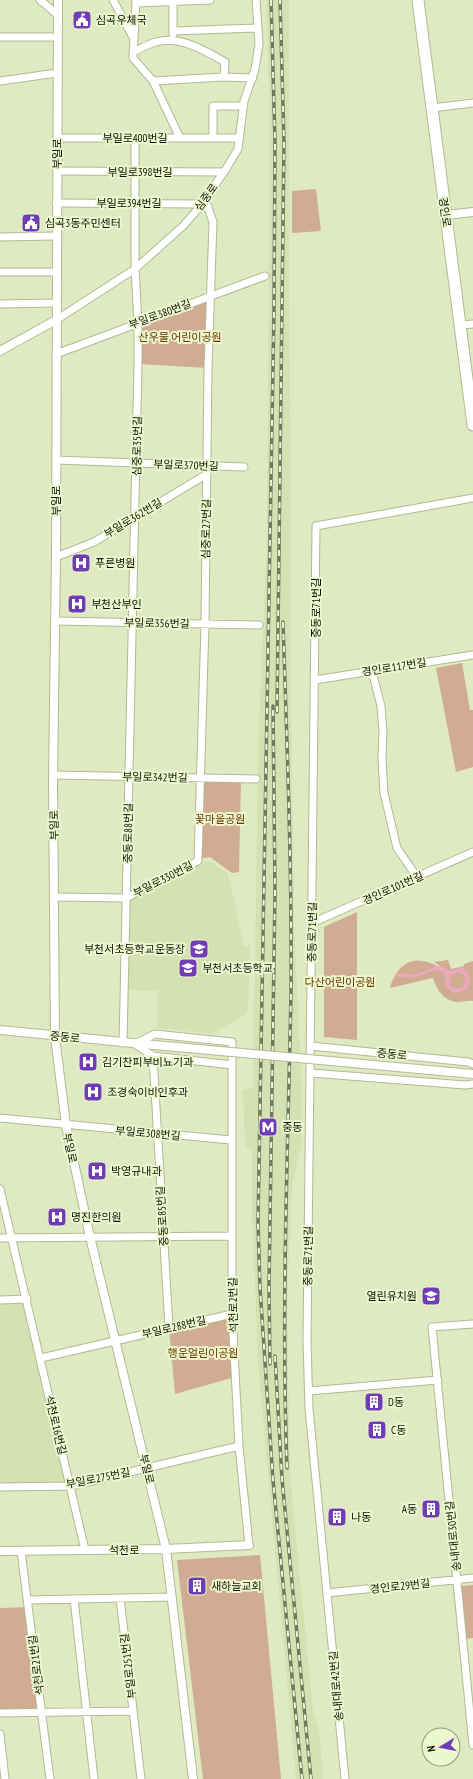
<svg xmlns="http://www.w3.org/2000/svg" width="473" height="1779" font-family="'PT Sans Narrow','Noto Sans KR',sans-serif">
<rect width="100%" height="100%" fill="#dfeac2"/>
<path fill="#d5e1b2" d="M266 0H289L290 631 294 927 302 1090V1144L292 1186 287 1302 290 1475 313 1711 319 1729 323 1779H296L258 1363 252 1210V1151L245 1146 243 1090 253 1088 258 752 267 531 270 124Z
M209 861 228 873 244 947 250 945 248 1009 245 1014 212 1034 157 1028 158 991 128 990V907L131 900Z
M27 1299 71 1486 0 1487V1300Z"/>
<path fill="#d0ad92" d="M316 189 321 231 292 233V191Z
M211 295 208 368 138 364V322Z
M462 663 470 710H473V767L456 772 436 668Z
M202 780 241 781 239 872 232 873 210 857 200 859Z
M357 912V1040L324 1037V927Z
M448 960 451 969 464 966V964L473 961V1001C467 1000 463 1002 457 1002 444 1001 436 989 433 978L390 988C394 973 405 957 423 961 431 962 440 968 447 971L434 962Z
M232 1314 235 1377 175 1394 169 1328Z
M260 1555 281 1779H203L177 1560Z
M473 1585V1638L465 1639 460 1586Z
M29 1607 42 1713H0V1608Z"/>
<path fill="#eea8bd" fill-rule="evenodd" d="M439 966 446 968 448 971 463 968 469 975 470 982 466 990 455 993C441 986 448 982 443 971 423 969 420 983 396 975L397 973C417 978 421 971 439 966ZM458 972 464 975 466 981 463 987 457 989 451 987 449 981 452 975Z"/>
<g fill="none" stroke-linecap="round" stroke-linejoin="round">
<g stroke="#b0ba93" stroke-width="9">
<path id="minor" d="M40 0 58 15
M113 0 134 39
M136 0 133 58 153 81 180 138
M173 1V34
M136 3 210 0
M173 31 258 28
M0 37H57
M133 52C140 49 148 44 156 42 180 35 205 51 225 62L224 77
M0 81 57 73
M153 81 224 77 253 78
M432 108 473 103
M57 138H239
M213 138V106H243
M57 171 224 172
M56 203 202 204
M0 237 56 236
M0 272H56
M0 304 56 303
M56 320 135 269 183 226 198 209 224 172 238 149 244 101 255 69 259 44 256 0
M461 325 473 324
M56 354 265 276
M56 460 244 467
M56 557 94 542 207 474
M55 621 259 625
M372 671 381 706 383 732 382 760 384 793 397 848 417 877
M315 680 473 655
M53 775 256 779
M55 897 126 898 198 861 205 624 208 368 213 222 205 199
M312 923 473 852
M123 1043 138 364V322L135 269V138
M135 1044 155 1034 232 1042V1314L239 1446 249 1545
M135 1044 153 1056 232 1065
M311 1046 468 1062 473 1064
M153 1056 169 1328
M311 1073 465 1085 473 1084
M0 1118 231 1140
M0 1189 85 1550
M0 1238 232 1236
M0 1300 27 1299
M473 1324 432 1327 473 1745
M41 1358 232 1314
M309 1391 438 1380
M0 1487 71 1486 239 1446
M21 1551 50 1779
M327 1593 473 1578
M120 1598 141 1779
M74 1599 94 1779
M28 1600 172 1597
M0 1713 133 1711
M0 1734 5 1779
M345 1779 309 1409 307 1340 316 526 473 498"/>
</g>
<g stroke="#b0ba93" stroke-width="10">
<path id="tertiary" d="M58 0 56 557 53 780 55 1037 66 1125 90 1237 166 1549 193 1779
M446 215 473 212
M0 351 56 320
M0 1030 154 1045
M0 1551 166 1549 249 1545"/>
</g>
<g stroke="#b0ba93" stroke-width="13">
<path id="primary" d="M418 0 473 425"/>
</g>
<use href="#minor" stroke="#fff" stroke-width="7"/>
<use href="#tertiary" stroke="#fff" stroke-width="8"/>
<use href="#primary" stroke="#fff" stroke-width="11"/>
<g stroke="#72785f" stroke-width="3.5">
<path id="rail" d="M271 0 275 142 274 310 258 1224 260 1288 273 1480 302 1779
M283 622C287 745 292 868 291 992 288 1150 281 1309 287 1468
M277 712 284 142 280 0
M275 1356 282 1479 311 1779
M270 1364 269 1288 275 892 273 706"/>
</g>
<use href="#rail" stroke="#edf7cf" stroke-width="2" stroke-dasharray="6" stroke-linecap="butt"/>
<g stroke="#b0ba93" stroke-width="10" stroke-linecap="butt">
<path id="tertiary-bridge" d="M154 1045 473 1074"/>
</g>
<use href="#tertiary-bridge" stroke="#fff" stroke-width="8"/>
</g>
<defs>
<g id="civic-square" transform="scale(1)"><rect x="-9" y="-9" width="18" height="18" rx="4" fill="#713db4" stroke="#edf7cf"/><path d="M-.6-6.5H3V-4.5H.6V-3L4-1V1h2V6H-6V1h2V-1L-.6-3ZM-1.2 2.5V6h2.4V2.5Z" fill="#fff"/></g>
<g id="hospital-square" transform="scale(1)"><rect x="-9" y="-9" width="18" height="18" rx="4" fill="#713db4" stroke="#edf7cf"/><path d="M-5-5h3v3.5h4V-5h3V5h-3V1.5h-4V5h-3Z" fill="#fff"/></g>
<g id="school-square" transform="scale(1)"><rect x="-9" y="-9" width="18" height="18" rx="4" fill="#713db4" stroke="#edf7cf"/><path d="M0-5L7-2L0 1L-7-2ZM-4 1L0 2.5L4 1V4Q0 6-4 4Z" fill="#fff"/></g>
<g id="metro-square" transform="scale(1)"><rect x="-9" y="-9" width="18" height="18" rx="4" fill="#713db4" stroke="#edf7cf"/><path d="M-5.5 5V-5H-3L0 0L3-5H5.5V5H3V-.5L0 4L-3-.5V5Z" fill="#fff"/></g>
<g id="building-square" transform="scale(1)"><rect x="-9" y="-9" width="18" height="18" rx="4" fill="#713db4" stroke="#edf7cf"/><path d="M-4-6H4V6H1V3H-1V6H-4ZM-2.5-4.3h1.7v1.8h-1.7ZM.8-4.3h1.7v1.8H.8ZM-2.5-1h1.7V.8h-1.7ZM.8-1h1.7V.8H.8Z" fill="#fff"/></g>
</defs>
<g fill-rule="evenodd">
<use href="#civic-square" x="82" y="20"/>
<use href="#civic-square" x="31" y="223"/>
<use href="#hospital-square" x="81" y="563"/>
<use href="#hospital-square" x="77" y="604"/>
<use href="#school-square" x="199" y="949"/>
<use href="#school-square" x="188" y="968"/>
<use href="#hospital-square" x="88" y="1062"/>
<use href="#hospital-square" x="93" y="1092"/>
<use href="#metro-square" x="268" y="1127"/>
<use href="#hospital-square" x="97" y="1171"/>
<use href="#hospital-square" x="57" y="1217"/>
<use href="#school-square" x="431" y="1296"/>
<use href="#building-square" x="374" y="1402"/>
<use href="#building-square" x="377" y="1430"/>
<use href="#building-square" x="431" y="1509"/>
<use href="#building-square" x="337" y="1517"/>
<use href="#building-square" x="197" y="1586"/>
</g>
<g text-anchor="middle" dominant-baseline="central" stroke-width="4" stroke-linejoin="round" paint-order="stroke">
<g font-size="11" fill="#0f1205" stroke="#edf7cf" text-anchor="start">
<text x="96" y="20">심곡우체국</text>
<text x="45" y="223">심곡3동주민센터</text>
<text x="95" y="563">푸른병원</text>
<text x="91" y="604">부천산부인</text>
<text x="185" y="949" text-anchor="end">부천서초등학교운동장</text>
<text x="202" y="968">부천서초등학교</text>
<text x="102" y="1062">김기찬피부비뇨기과</text>
<text x="107" y="1092">조경숙이비인후과</text>
<text x="282" y="1127">중동</text>
<text x="111" y="1171">박영규내과</text>
<text x="71" y="1217">명진한의원</text>
<text x="417" y="1296" text-anchor="end">열린유치원</text>
<text x="388" y="1402">D동</text>
<text x="391" y="1430">C동</text>
<text x="417" y="1509" text-anchor="end">A동</text>
<text x="351" y="1517">나동</text>
<text x="211" y="1586">새하늘교회</text>
</g>
<g font-size="11" fill="#0f1205" stroke="#edf7cf">
<text x="135" y="138">부일로400번길</text>
<text transform="translate(57 154) rotate(-90)">부일로</text>
<text x="140" y="172">부일로398번길</text>
<text transform="translate(206 197) rotate(-54)">심중로</text>
<text x="129" y="203">부일로394번길</text>
<text transform="translate(445 212) rotate(82)">경인로</text>
<text transform="translate(160 314) rotate(-20)">부일로380번길</text>
<text transform="translate(137 446) rotate(-89)">심중로35번길</text>
<text transform="translate(186 465) rotate(2)">부일로370번길</text>
<text transform="translate(56 501) rotate(-90)">부일로</text>
<text transform="translate(133 518) rotate(-31)">부일로362번길</text>
<text transform="translate(206 529) rotate(-89)">심중로27번길</text>
<text transform="translate(316 608) rotate(-90)">중동로71번길</text>
<text transform="translate(157 623) rotate(1)">부일로356번길</text>
<text transform="translate(394 667) rotate(-9)">경인로117번길</text>
<text transform="translate(155 777) rotate(1)">부일로342번길</text>
<text transform="translate(54 825) rotate(-91)">부일로</text>
<text transform="translate(128 833) rotate(-89)">중동로88번길</text>
<text transform="translate(163 879) rotate(-27)">부일로330번길</text>
<text transform="translate(393 888) rotate(-24)">경인로101번길</text>
<text transform="translate(312 932) rotate(-89)">중동로71번길</text>
<text transform="translate(65 1037) rotate(6)">중동로</text>
<text transform="translate(392 1054) rotate(6)">중동로</text>
<text transform="translate(148 1133) rotate(5)">부일로308번길</text>
<text transform="translate(70 1148) rotate(78)">부일로</text>
<text transform="translate(162 1216) rotate(-94)">중동로85번길</text>
<text transform="translate(308 1256) rotate(-89)">중동로71번길</text>
<text transform="translate(233 1305) rotate(-91)">석천로2번길</text>
<text transform="translate(174 1327) rotate(-13)">부일로288번길</text>
<text transform="translate(56 1425) rotate(77)">석천로16번길</text>
<text transform="translate(147 1469) rotate(76)">부일로</text>
<text transform="translate(98 1478) rotate(-11)">부일로275번길</text>
<text transform="translate(453 1536) rotate(-96)">송내대로30번길</text>
<text x="124" y="1550">석천로</text>
<text transform="translate(400 1586) rotate(-6)">경인로29번길</text>
<text transform="translate(36 1665) rotate(-97)">석천로21번길</text>
<text transform="translate(128 1666) rotate(-97)">부일로251번길</text>
<text transform="translate(336 1686) rotate(-95)">송내대로42번길</text>
</g>
<g font-size="11" fill="#6a3800" stroke="#edf7cf">
<text x="180" y="337">산우물 어린이공원</text>
<text x="220" y="819">꽃마을공원</text>
<text x="340" y="982">다산어린이공원</text>
<text x="203" y="1353">행운얼린이공원</text>
</g>
</g>
<g transform="translate(441 1747) rotate(260)"><circle r="19" fill="#edf7cf" stroke="#949b7e"/>
<path d="M0-3L7 15L0 10L-7 15Z" fill="#713db4"/>
<text y="-6" font-size="11" font-weight="bold" text-anchor="middle" fill="#0f1205">N</text>
</g>
</svg>
